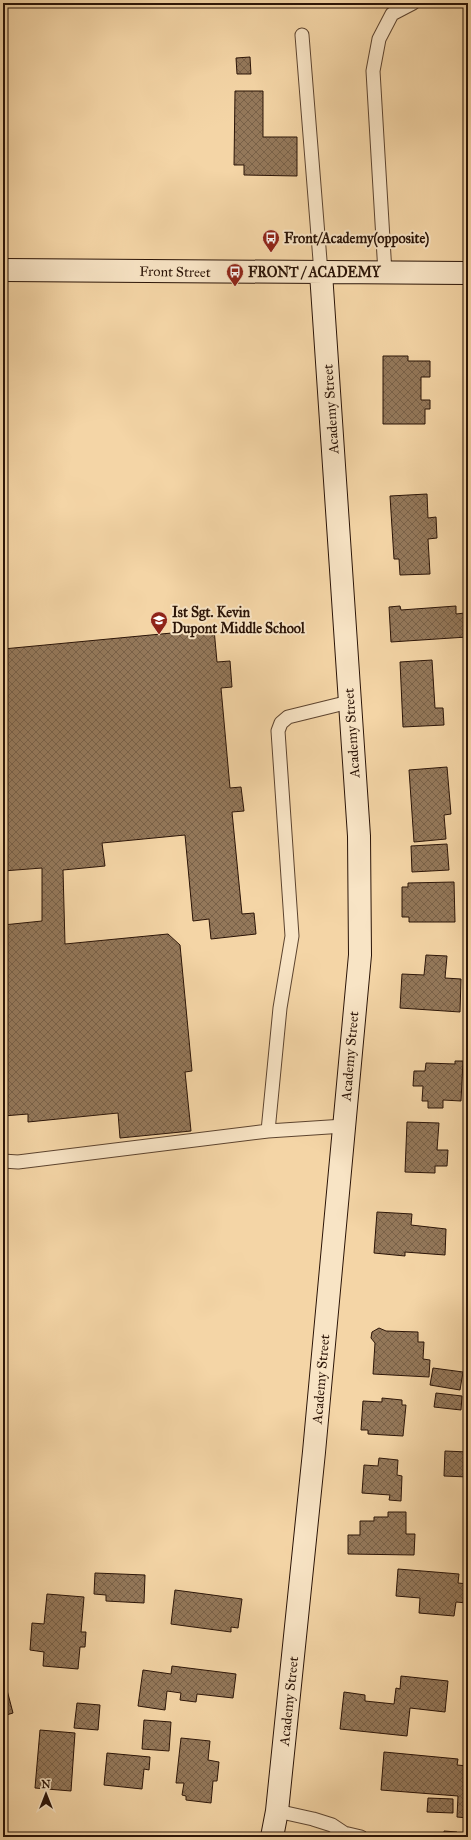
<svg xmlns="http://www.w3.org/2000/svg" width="471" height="1840" font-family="'IM FELL Great Primer',serif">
<defs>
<pattern id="building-cross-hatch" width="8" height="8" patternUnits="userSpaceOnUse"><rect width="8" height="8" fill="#94785a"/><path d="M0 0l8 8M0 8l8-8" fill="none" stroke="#796148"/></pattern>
</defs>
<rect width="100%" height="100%" fill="#f4d5a6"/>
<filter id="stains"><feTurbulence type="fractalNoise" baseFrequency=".005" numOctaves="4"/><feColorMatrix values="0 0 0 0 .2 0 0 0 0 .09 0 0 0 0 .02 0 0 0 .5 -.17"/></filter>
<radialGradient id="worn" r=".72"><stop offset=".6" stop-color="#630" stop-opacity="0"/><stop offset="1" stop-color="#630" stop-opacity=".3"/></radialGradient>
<path fill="url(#building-cross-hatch)" stroke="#2b1407" d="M250 57 251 74H237L236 58Z
M235 91H263V137H297V176L244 175V165H234Z
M383 356H408V361H430V377H421V400H430V409H425V424H383Z
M427 494 428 518 436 517 437 538 428 539 430 574 400 575 399 559H394L390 496Z
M400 606 401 610 456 606V614L465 613 467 637 391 642 389 607Z
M214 629 217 662 230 661 232 687 221 688 230 788 241 787 244 811 232 812 242 914 254 913 256 934 211 939 209 919 193 921 185 835 102 843 105 866 63 870 65 944 168 934 180 945 192 1071 185 1072 191 1131 120 1138 118 1113 28 1122V1114L3 1116V925L42 921V868L3 871V649Z
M432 660 435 708H443L444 725 403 727 400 662Z
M447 767 451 814 444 815 446 839 414 842 409 770Z
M447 844 449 870 412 872 411 846Z
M454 882 455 922H409V917H402V887H408V883Z
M426 955 447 956 445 978 461 979 460 1012 400 1008 402 974 424 975Z
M455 1061H463L461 1101 443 1100V1108H428V1101H422L423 1086H413L414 1071H425L426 1063 455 1064Z
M407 1122 439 1123 437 1150H448L447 1166H435V1173L405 1172Z
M377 1212 412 1214 411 1225 446 1229 445 1255 405 1252V1256L374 1253Z
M379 1328 386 1331 418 1332V1342H424L423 1359 430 1360 429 1377 373 1374 375 1343 371 1338 372 1332Z
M433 1368 463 1372 460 1390 430 1385Z
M436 1393 462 1396 461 1410 434 1407Z
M382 1398 402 1400V1405H406L403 1436 368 1434V1430H361L363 1401 382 1402Z
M445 1451 468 1452V1477L444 1476Z
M379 1458 398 1460 397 1475 402 1476 401 1501 389 1500 390 1495 362 1493 364 1465 378 1466Z
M388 1512H406V1534H415L414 1555 348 1554V1535H360V1521H374V1517H388Z
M398 1569 459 1574 458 1583 468 1584 467 1603 456 1602 454 1616 419 1613 420 1598 396 1596Z
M95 1573 145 1575 144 1603 106 1601V1595L94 1594Z
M175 1590 242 1599 238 1628 231 1627V1632L171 1624Z
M47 1594 84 1597 81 1632H86L85 1647H80L78 1669 43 1666 44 1652 30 1650 32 1623 44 1624Z
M172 1666 236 1674 233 1698 197 1694 196 1702 180 1700 181 1693 167 1691 165 1710 138 1706 143 1670 171 1674Z
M401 1676 448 1681 445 1712 410 1708 407 1736 340 1729 344 1692 365 1695V1701L394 1704 396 1688 400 1689Z
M7 1690 13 1713 3 1716V1691Z
M77 1703 100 1705 98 1730 74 1728Z
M144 1720 171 1722 169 1751 142 1749Z
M40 1730 75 1733 71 1791 35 1788Z
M181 1738 210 1741 208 1760 219 1762 217 1781H213L211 1803 186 1800V1796L182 1795 184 1783H176Z
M384 1752 458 1759 457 1765 468 1766V1818L457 1817 458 1796 381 1790Z
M107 1753 150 1757 149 1770 144 1769 142 1789 104 1785Z
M428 1798 453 1799V1813L427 1812Z
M444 1831 457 1832V1837H444Z"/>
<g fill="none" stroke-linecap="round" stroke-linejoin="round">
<g stroke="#5d442f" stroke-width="15">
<path id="lane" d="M302 35 321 273
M385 273 373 71 379 39 392 14 413 3
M268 1131 280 1008 292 936 278 731 281 723 288 717 349 702
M3 1161 18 1162 268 1131 344 1126
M277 1811 313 1819 332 1825 344 1833 361 1837"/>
</g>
<g stroke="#2b1407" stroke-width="24">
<path id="secondary" d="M3 270 468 273
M272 1837 277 1811 314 1452 360 955 359 836 321 273"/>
</g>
<use href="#lane" stroke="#f8e4c5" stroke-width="13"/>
<use href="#secondary" stroke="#f8e4c5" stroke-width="22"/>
</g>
<defs>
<g id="bus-pin" transform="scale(0.9)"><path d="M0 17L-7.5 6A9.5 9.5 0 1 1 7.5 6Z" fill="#8f2418" stroke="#f8e4c5"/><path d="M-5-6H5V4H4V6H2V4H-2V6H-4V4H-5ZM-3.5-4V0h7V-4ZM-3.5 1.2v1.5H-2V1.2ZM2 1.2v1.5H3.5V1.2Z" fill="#fff"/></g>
<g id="school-pin" transform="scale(0.9)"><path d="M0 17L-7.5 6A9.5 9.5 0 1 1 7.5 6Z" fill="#8f2418" stroke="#f8e4c5"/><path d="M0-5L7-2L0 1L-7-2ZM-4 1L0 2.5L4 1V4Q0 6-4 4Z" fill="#fff"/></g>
</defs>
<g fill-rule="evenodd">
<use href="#bus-pin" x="271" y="238"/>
<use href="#bus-pin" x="235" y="272"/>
<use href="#school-pin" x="159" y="620"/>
</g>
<g text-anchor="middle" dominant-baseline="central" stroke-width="4" stroke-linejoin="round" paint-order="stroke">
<g font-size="14" font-weight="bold" fill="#2b1407" stroke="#f8e4c5" text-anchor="start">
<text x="284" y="238">Front/Academy(opposite)</text>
<text x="248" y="272">FRONT / ACADEMY</text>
<text x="172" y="612">Ist Sgt. Kevin<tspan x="172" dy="16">Dupont Middle School</tspan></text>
</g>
<g font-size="14" fill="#2b1407" stroke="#f8e4c5">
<text transform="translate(175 272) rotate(1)">Front Street</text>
<text transform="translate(331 409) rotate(-94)">Academy Street</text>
<text transform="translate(352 733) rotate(-94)">Academy Street</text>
<text transform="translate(350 1056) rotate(-85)">Academy Street</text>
<text transform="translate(321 1379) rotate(-85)">Academy Street</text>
<text transform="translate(289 1701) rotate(-84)">Academy Street</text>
</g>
</g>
<rect width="471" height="1840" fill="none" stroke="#f4d5a6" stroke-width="16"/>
<rect x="4" y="4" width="463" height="1832" fill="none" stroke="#2b1407" stroke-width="2"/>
<rect x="8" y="8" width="455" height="1824" fill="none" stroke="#2b1407"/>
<g transform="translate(46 1794)" stroke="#f8e4c5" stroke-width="3" paint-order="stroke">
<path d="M0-3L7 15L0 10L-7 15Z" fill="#2b1407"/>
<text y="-6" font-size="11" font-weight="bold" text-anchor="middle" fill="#2b1407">N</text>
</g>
<rect width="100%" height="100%" filter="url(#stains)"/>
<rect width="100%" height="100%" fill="url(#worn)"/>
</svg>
